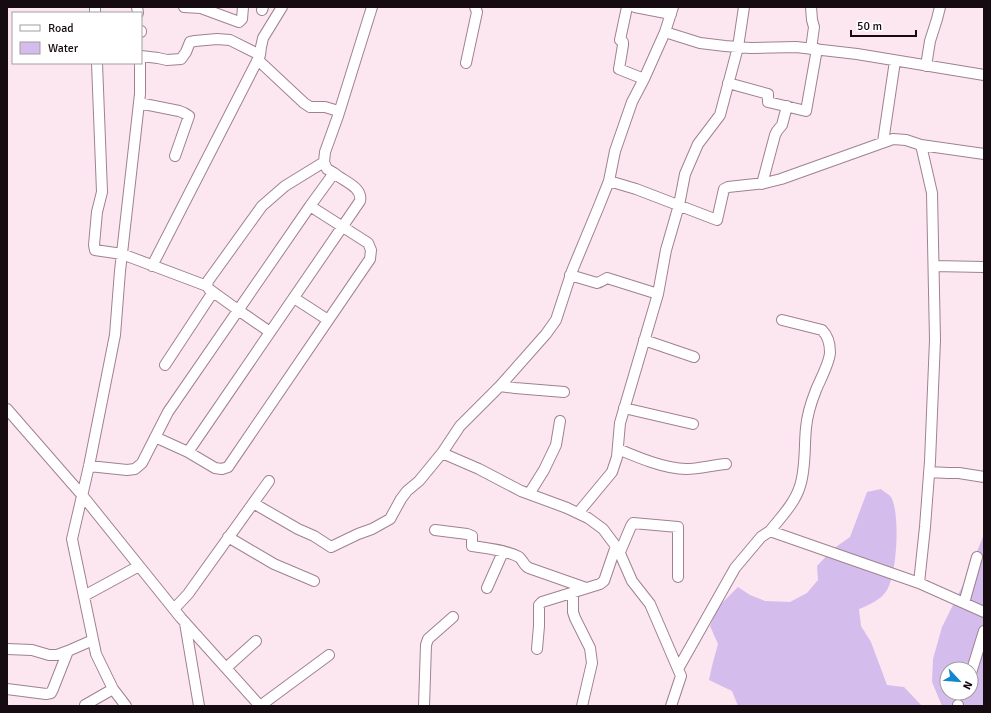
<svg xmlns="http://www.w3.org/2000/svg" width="991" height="713" font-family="Signika,sans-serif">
<rect width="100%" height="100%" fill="#fce7f1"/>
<path fill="#d4bced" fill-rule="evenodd" d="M881 489C884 492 891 495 892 499 900 517 897 573 887 590 881 600 869 605 859 609L861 626 871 642 887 685 904 687 922 706H738L732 691 709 680 712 666 718 644 710 626 719 606 738 587 750 595 765 601 790 602 807 593 818 580 817 566 833 549 850 537 867 492Z
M984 534V706H942L932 682 933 659 942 627 967 577ZM947 669H971V693H947Z"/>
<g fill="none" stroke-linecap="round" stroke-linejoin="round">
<g stroke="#a08190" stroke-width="12">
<path id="street" d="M137 7 138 13
M184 7 201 8 239 22 242 19 243 7
M627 7 620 40 623 42V45L619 69 644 79
M635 7 671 14
M811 7 812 20 814 27 811 49
M262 10 263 7
M95 13V7
M141 31V32
M665 32 700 43 725 46 751 48 796 47 857 54 984 75
M141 56 158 58 167 60 181 59 186 52 190 42 195 41 217 39 230 40 260 55
M258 60 304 103 310 107H325L335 110 339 112
M97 63 102 192 97 212 94 245 95 250 122 254 207 286 209 289 238 310 270 332
M466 63 477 12 475 7
M926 66 930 41 937 19 940 7
M728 83 768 94V102L806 111 817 49
M139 103 179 111 184 113 189 116 175 156
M883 142 895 61
M334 173 327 169 324 162 325 152 338 116 372 7
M609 181 636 189 717 220 724 189 728 187 765 183 781 179 893 139 906 140 921 145 984 154
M762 184 775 135 777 131 782 125 787 106
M152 266 256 63 260 55 261 47 263 38 282 7
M934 266 984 267
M570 275 597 283C601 282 603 280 607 278L658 294
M207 286 208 281 262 206 285 186 324 162
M294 298 328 320
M644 340 694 357
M165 365 213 292
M500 386 515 388 564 392
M624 408 693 424
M7 409 82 495 181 618 260 706
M155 437 188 452 215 468 222 469 228 467 370 259 371 250 368 243 310 206
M618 449C637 457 665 469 686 469 699 469 713 465 726 464
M442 453 479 469 521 491 567 508 588 518 603 529 618 549 632 581 650 604 681 676 671 706
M89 466 127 470 135 469 142 463 168 412 310 206 334 173C343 181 363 187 360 201L188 452
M929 472 948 473H959L984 477
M529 494 544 470 556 445 560 421
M253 503 298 529 314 536 331 547 358 534 372 529 390 519 401 499 407 491 419 481 442 453 460 426 500 386 546 334 556 320 572 271 599 206 609 181 615 151 632 102 644 79 665 32 673 7
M578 513 612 472 617 457 620 423 658 294 666 250 679 205 685 174 698 144 720 115 738 47 744 7
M435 530 467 534 472 536V546C486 548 506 550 519 557 523 560 524 566 529 568L586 588
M770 531C781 517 795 503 800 486 806 468 804 447 806 428 807 416 812 400 816 390 820 380 830 362 830 352 830 344 828 336 822 330L782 320
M228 537 274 564 314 581
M620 552 631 526 633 523 678 527V577
M919 583 925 527 930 461 935 340 932 193 921 145
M487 588 503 552
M573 592V612L575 618 590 648 592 663 582 706
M84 596 139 566
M964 603 977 557
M174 609 188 594 269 481
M185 623 199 706
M7 649 32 650 49 655H57L68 651 93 640
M537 649 539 626V605L542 602 600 584 604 581 616 546
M226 668 256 641
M678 669 735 568 761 537 770 531 919 583 984 612
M971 673 984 631
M7 689 46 694 51 693 53 689 68 651
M958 705V706
M86 706 85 705 113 689
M126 706 113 689 96 654 72 539 89 466 115 335 120 271 140 94V63
M260 706 329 655
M424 706 426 645 428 639 453 617"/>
</g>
<use href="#street" stroke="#fff" stroke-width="10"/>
</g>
<rect width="991" height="713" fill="none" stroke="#160b11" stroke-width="16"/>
<rect x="12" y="12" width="130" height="52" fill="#ffffff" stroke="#a29da0"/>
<rect x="20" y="25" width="20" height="6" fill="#ffffff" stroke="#a29da0"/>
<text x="48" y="32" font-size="12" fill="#160b11">Road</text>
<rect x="20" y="42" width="20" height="12" fill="#d4bced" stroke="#a29da0"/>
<text x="48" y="52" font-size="12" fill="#160b11">Water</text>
<g transform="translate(959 681) rotate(116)"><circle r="19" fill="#ffffff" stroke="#a29da0"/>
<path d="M0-3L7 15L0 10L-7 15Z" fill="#1286ce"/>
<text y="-6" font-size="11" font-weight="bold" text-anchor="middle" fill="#160b11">N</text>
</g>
<path d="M851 30v6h65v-6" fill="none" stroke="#160b11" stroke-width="2"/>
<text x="857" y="30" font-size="12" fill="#160b11" stroke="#ffffff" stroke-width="3" paint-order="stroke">50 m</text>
</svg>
